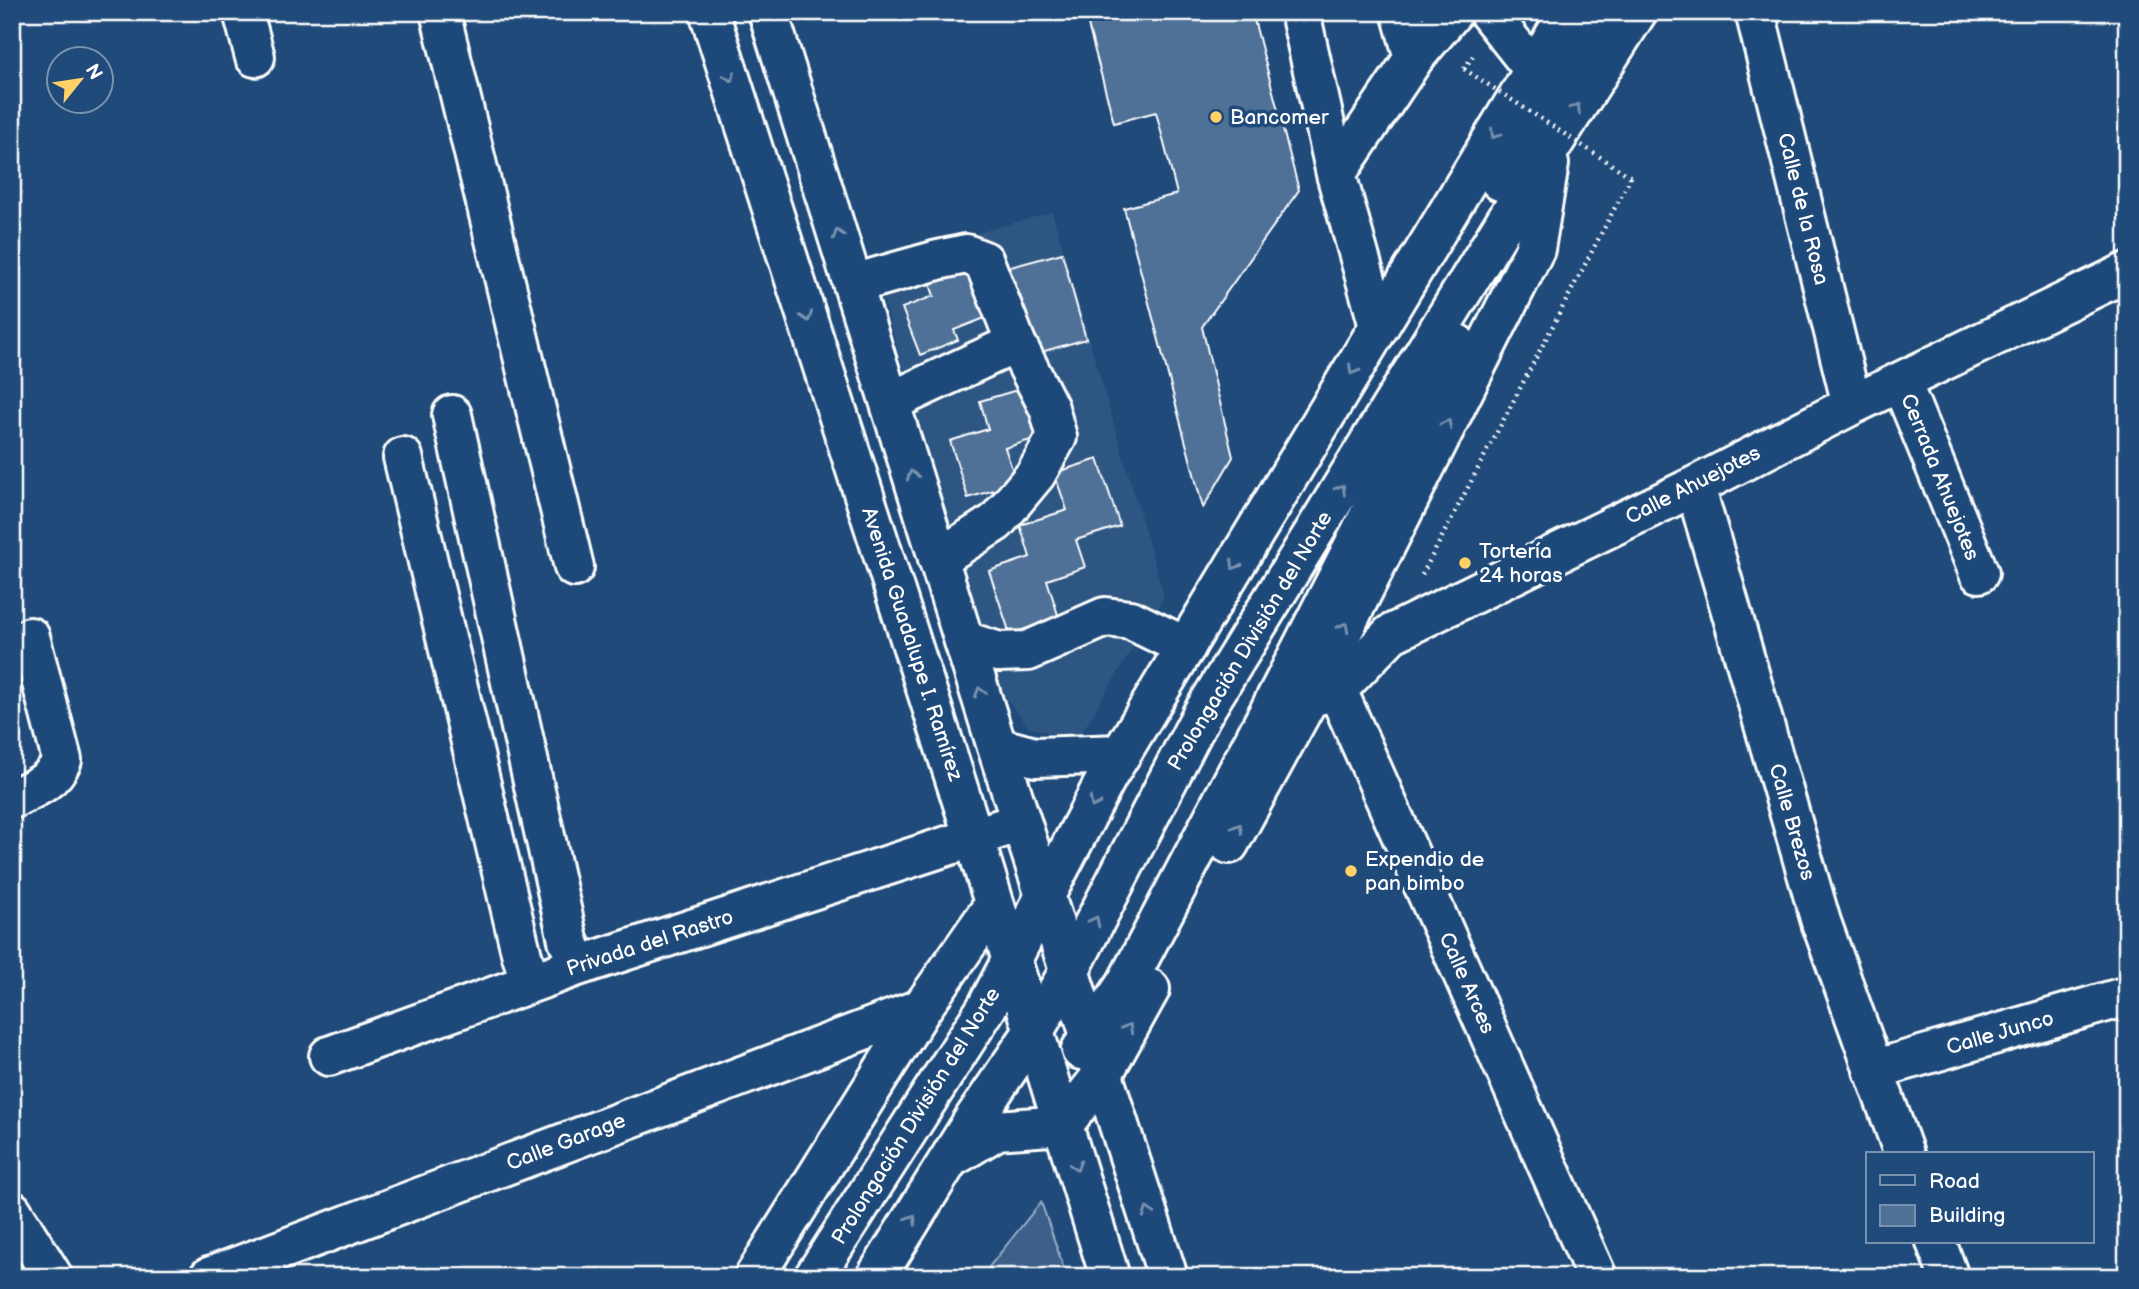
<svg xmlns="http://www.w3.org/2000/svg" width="2139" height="1289" font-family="'Balsamiq Sans',sans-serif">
<rect width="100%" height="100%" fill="#1f4a7a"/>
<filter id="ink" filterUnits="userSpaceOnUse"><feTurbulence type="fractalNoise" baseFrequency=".0143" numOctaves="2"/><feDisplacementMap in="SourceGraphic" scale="14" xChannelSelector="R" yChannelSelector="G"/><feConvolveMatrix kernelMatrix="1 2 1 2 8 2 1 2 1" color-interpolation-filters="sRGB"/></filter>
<g filter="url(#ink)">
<path fill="#2e5683" d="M1052 212 1164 596 1078 739 1030 728 1001 693 872 263Z"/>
<path fill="#3c618b" stroke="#9eb0c5" stroke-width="2" d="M1041 1202 1067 1277H981Z"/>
<path fill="#507197" stroke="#fff" stroke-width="2" d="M1252 12 1299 190 1202 327 1233 457 1203 508 1124 208 1177 194 1156 112 1114 123 1088 25 1134 12Z
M1062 253 1086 339 1031 355 1007 268Z
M977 266 995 314 954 330 958 340 920 355 902 308 934 296 930 284Z
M1024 388 1040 437 1005 448 1017 483 968 498 950 441 988 429 980 401Z
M1098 459 1120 526 1076 540 1085 567 1047 580 1059 618 1010 634 989 571 1030 557 1020 525 1067 510 1054 473Z"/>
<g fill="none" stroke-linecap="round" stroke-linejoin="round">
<g stroke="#fff" stroke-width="44">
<path id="minor" d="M243 12 255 57
M440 12 574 567
M1300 12 1336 174 1379 326
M1488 12 1534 70
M1755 12 1852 405
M1414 58 1453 12
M1336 174 1414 58 1401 12
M853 284 938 260 966 254 984 261 1016 343 1049 408 1057 437 1036 474 996 522 938 559
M1901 382 1979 573
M890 402 1016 343
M452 415 568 940 578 966
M403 457 522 956 531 983
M1695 486 1821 922 1904 1154
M964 641 999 652 1028 651 1105 617 1131 620 1186 647
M1337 690 1597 1277
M1283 704 1337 690 1391 634 1695 486 1852 405 2127 272
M12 799C33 789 53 782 62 760L30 637
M329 1056 578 966 1021 822
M1873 1070 2127 996
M12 1211 53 1277
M1936 1242 1949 1277
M209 1277 922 1008
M754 1277 922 1008 994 905"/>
</g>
<g stroke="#fff" stroke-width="44">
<path id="major" d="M709 12 974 838 1110 1277
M768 12 997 747 1168 1277
M1500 181 1600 12
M997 747 1035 757 1121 754
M1229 844 1310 696 1535 249 1549 164
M1081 1050 1126 984 1271 708 1457 344
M956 1155 997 1130 1063 1125 1103 1074 1150 989
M814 1277 987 1007 1107 777 1569 12
M876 1277 974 1119 1034 1031 1070 970 1201 716 1551 147 1637 12"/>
</g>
<path stroke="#fff" stroke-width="4.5" stroke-dasharray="2 5" stroke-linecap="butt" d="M1464 69 1473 56
M1422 575 1631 177"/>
<use href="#minor" stroke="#1f4a7a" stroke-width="38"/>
<use href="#major" stroke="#1f4a7a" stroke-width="38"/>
<path stroke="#fff" stroke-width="4.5" stroke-dasharray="2 5" stroke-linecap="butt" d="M1464 69 1631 177"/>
</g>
<defs><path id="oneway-chevron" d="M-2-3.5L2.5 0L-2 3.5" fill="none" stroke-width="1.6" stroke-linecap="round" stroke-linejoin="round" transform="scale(1.75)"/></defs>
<g stroke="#7992af">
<use href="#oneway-chevron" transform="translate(730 77) rotate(72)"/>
<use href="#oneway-chevron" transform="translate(1576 108) rotate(-58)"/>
<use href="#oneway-chevron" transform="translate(1495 134) rotate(121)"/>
<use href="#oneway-chevron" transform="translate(838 234) rotate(-107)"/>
<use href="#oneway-chevron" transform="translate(807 317) rotate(72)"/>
<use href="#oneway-chevron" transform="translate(1353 370) rotate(121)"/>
<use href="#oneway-chevron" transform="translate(1447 424) rotate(-63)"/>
<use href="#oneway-chevron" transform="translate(912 475) rotate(-107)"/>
<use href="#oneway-chevron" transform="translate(1341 489) rotate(-58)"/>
<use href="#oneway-chevron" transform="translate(1235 565) rotate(121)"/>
<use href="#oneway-chevron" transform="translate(1344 627) rotate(-63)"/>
<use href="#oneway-chevron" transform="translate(980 692) rotate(-107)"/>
<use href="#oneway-chevron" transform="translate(1094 803) rotate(118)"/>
<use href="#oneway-chevron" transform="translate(1238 828) rotate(-61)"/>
<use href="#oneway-chevron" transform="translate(1095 921) rotate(-63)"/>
<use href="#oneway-chevron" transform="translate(1128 1028) rotate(-61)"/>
<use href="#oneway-chevron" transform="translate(1076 1166) rotate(73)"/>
<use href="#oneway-chevron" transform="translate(1148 1212) rotate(-108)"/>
<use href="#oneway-chevron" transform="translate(912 1219) rotate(-57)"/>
</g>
</g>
<g fill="#ffd166" stroke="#1f4a7a" stroke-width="2.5">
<circle cx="1216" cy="117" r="7"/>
<circle cx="1465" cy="563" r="7"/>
<circle cx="1351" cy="871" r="7"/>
</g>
<g text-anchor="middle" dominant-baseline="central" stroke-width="7" stroke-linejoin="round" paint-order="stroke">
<g font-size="21" fill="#fff" stroke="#1f4a7a" text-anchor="start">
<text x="1230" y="117">Bancomer</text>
<text x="1479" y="551">Tortería<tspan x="1479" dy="24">24 horas</tspan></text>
<text x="1365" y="859">Expendio de<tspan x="1365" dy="24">pan bimbo</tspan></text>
</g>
<g font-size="21" fill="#fff" stroke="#1f4a7a">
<text transform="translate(1803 209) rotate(76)">Calle de la Rosa</text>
<text transform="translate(1940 477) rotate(68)">Cerrada Ahuejotes</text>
<text transform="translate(1693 485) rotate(-27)">Calle Ahuejotes</text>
<text transform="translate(1250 641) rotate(-59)">Prolongación División del Norte</text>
<text transform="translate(912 644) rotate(72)">Avenida Guadalupe I. Ramírez</text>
<text transform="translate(1792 822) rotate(74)">Calle Brezos</text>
<text transform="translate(650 943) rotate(-18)">Privada del Rastro</text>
<text transform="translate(1467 983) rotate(66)">Calle Arces</text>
<text transform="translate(2000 1033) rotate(-16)">Calle Junco</text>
<text transform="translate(916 1116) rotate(-58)">Prolongación División del Norte</text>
<text transform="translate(566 1142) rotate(-21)">Calle Garage</text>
</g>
</g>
<rect width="2139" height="1289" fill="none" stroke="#1f4a7a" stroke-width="42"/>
<rect x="21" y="21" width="2097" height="1247" fill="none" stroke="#fff" stroke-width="2.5" filter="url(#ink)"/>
<rect x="1866" y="1152" width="228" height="91" fill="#1f4a7a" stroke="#7992af" stroke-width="2"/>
<rect x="1880" y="1175" width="35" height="10" fill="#1f4a7a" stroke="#7992af" stroke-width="2"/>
<text x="1929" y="1188" font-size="21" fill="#ffffff">Road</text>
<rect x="1880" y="1205" width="35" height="21" fill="#507197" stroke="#7992af" stroke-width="2"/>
<text x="1929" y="1222" font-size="21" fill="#ffffff">Building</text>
<g transform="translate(80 80) rotate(60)"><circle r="33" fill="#1f4a7a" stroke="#7992af" stroke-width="2"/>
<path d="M0-5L12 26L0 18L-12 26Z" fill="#ffd166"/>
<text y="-10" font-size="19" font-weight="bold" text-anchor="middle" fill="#ffffff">N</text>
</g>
</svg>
